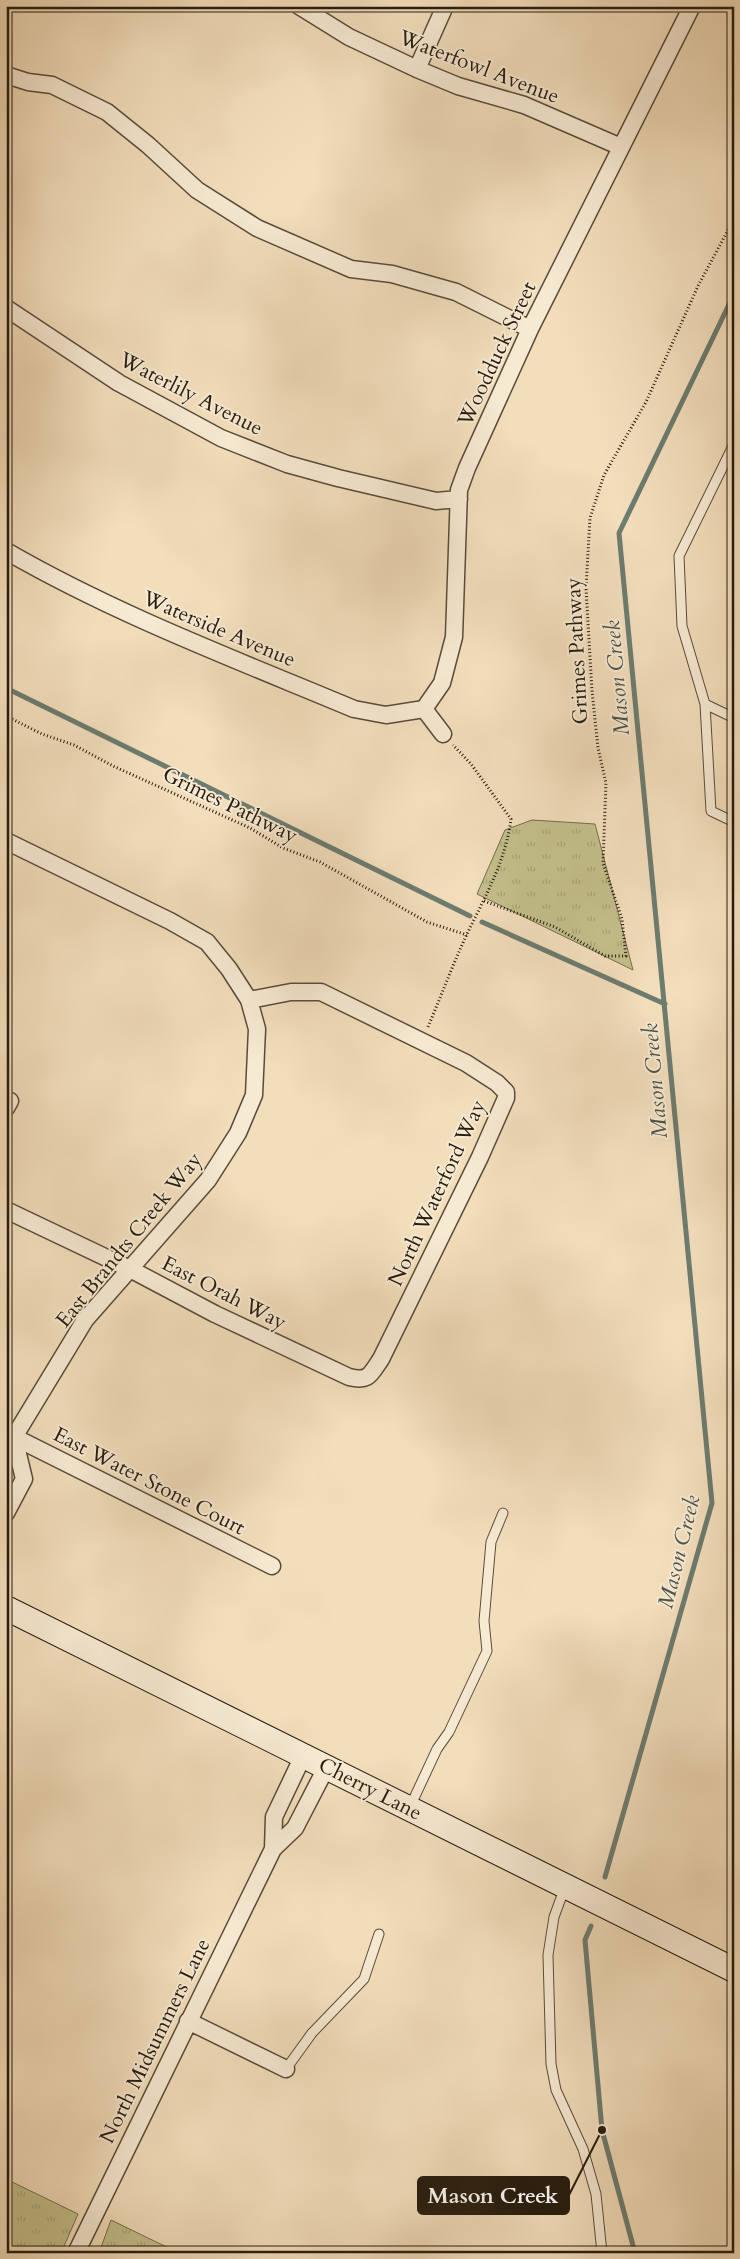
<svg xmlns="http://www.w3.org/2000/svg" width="740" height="2259" font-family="Cardo,serif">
<defs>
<pattern id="park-tufts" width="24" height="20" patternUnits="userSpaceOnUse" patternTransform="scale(1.25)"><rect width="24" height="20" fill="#c3bf8b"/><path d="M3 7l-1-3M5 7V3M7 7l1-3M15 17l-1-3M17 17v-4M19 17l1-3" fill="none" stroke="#a7a477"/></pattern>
</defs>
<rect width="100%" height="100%" fill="#f3debc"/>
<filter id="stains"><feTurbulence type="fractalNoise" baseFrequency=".004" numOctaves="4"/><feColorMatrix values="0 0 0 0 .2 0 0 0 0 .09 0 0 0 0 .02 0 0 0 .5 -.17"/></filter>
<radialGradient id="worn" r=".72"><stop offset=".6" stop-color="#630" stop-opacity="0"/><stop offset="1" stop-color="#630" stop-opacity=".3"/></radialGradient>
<path fill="url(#park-tufts)" stroke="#746e4d" d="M532 820 595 824 633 970 477 894 505 830Z
M6 2179 78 2214 61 2253H6Z
M111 2220 179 2253H99Z"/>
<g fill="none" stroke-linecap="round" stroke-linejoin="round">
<path stroke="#6c7c70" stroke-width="5" d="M6 688 470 916
M482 922 665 1004
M605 1877 712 1503 619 533 734 294
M591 1926 585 1940 602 2130 635 2253"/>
<g stroke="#594c3a" stroke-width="11">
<path id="service" d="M734 444 679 556 682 626 705 704 711 811 734 822
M705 704 734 718
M409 1809 437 1749 449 1732 487 1651 484 1621 491 1542 503 1513
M565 1887 554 1917 548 1955 551 2064 556 2090 583 2149 596 2194 602 2253
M286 2069 312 2033 364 1979 379 1934"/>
</g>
<g stroke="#594c3a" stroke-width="19">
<path id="minor" d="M299 6 349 37 417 69 458 86 524 105 621 147
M417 69 445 6
M6 75 28 82 52 85 107 112 148 145 197 190 257 228 351 269 392 274 456 292 530 329
M6 308 119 383 221 438 287 464 338 478 436 501 459 499
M6 551C117 615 237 660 354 709L386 715 424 709
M424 709 442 683 454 637 459 490 467 468 530 329 692 6
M424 709 443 734
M6 841 170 921 207 942 229 969 249 1000 257 1029 254 1095 238 1133 208 1180 85 1320 14 1437
M6 1108 10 1101
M6 1210 130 1269 215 1314 349 1377C369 1382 370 1375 381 1359L480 1157 506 1098V1092L497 1083 466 1063 321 992H291L249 1000
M6 1433 272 1566
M6 1448 14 1437 24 1479 6 1513
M273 1849 274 1817 303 1756
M188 2021 286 2069
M76 2253 273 1849 295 1828 326 1768"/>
</g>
<g stroke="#261c0f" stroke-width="26">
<path id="secondary" d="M6 1608 734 1970"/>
</g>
<path stroke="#261c0f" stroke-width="3" stroke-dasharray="1 2.5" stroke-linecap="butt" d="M6 716 42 734 74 745 113 766 250 828 283 848 320 862 427 922 467 935
M484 901 555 927 605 956H626L622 919 603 863 606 783 598 748 592 691 586 588 590 518 604 475 646 402 698 286 734 219
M428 1027C441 996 453 964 467 934 485 897 506 860 511 819L471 764 453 745"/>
<use href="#service" stroke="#f7ead3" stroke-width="9"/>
<use href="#minor" stroke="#f7ead3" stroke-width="16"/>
<use href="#secondary" stroke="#f7ead3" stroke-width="24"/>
</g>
<g text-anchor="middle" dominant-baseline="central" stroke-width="4" stroke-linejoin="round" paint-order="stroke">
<g font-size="21" fill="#261c0f" stroke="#f7ead3">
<text transform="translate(479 67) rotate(21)">Waterfowl Avenue</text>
<text transform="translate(497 354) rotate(-65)">Woodduck Street</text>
<text transform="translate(191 394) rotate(27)">Waterlily Avenue</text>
<text transform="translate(219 629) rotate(23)">Waterside Avenue</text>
<text transform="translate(577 651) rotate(-93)">Grimes Pathway</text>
<text transform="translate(230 805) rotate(26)">Grimes Pathway</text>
<text transform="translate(437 1193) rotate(-65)">North Waterford Way</text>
<text transform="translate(129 1240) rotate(-51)">East Brandts Creek Way</text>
<text transform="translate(224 1293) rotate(27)">East Orah Way</text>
<text transform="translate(149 1481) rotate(27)">East Water Stone Court</text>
<text transform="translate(370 1789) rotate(27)">Cherry Lane</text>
<text transform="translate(155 2041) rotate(-64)">North Midsummers Lane</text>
</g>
<g font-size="22" font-style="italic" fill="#4f5448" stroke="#f7ead3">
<text transform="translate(617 678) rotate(-95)">Mason Creek</text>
<text transform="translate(655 1081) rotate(-95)">Mason Creek</text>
<text transform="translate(679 1552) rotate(-76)">Mason Creek</text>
</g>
</g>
<path fill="none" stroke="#261c0f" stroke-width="2" d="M602 2130L569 2195"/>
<circle fill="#261c0f" stroke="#f7ead3" stroke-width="2" cx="602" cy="2130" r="5"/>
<rect fill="#261c0f" stroke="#261c0f" stroke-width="2" x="418" y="2177" width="151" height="37" rx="5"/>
<g font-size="22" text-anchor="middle" font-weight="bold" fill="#fff">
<text x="493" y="2203">Mason Creek</text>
</g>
<rect width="740" height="2259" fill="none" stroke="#f3debc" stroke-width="25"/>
<rect x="8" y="8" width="725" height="2244" fill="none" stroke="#261c0f" stroke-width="2.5"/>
<rect x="12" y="12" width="715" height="2234" fill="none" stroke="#261c0f"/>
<rect width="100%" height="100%" filter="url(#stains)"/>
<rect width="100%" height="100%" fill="url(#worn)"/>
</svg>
